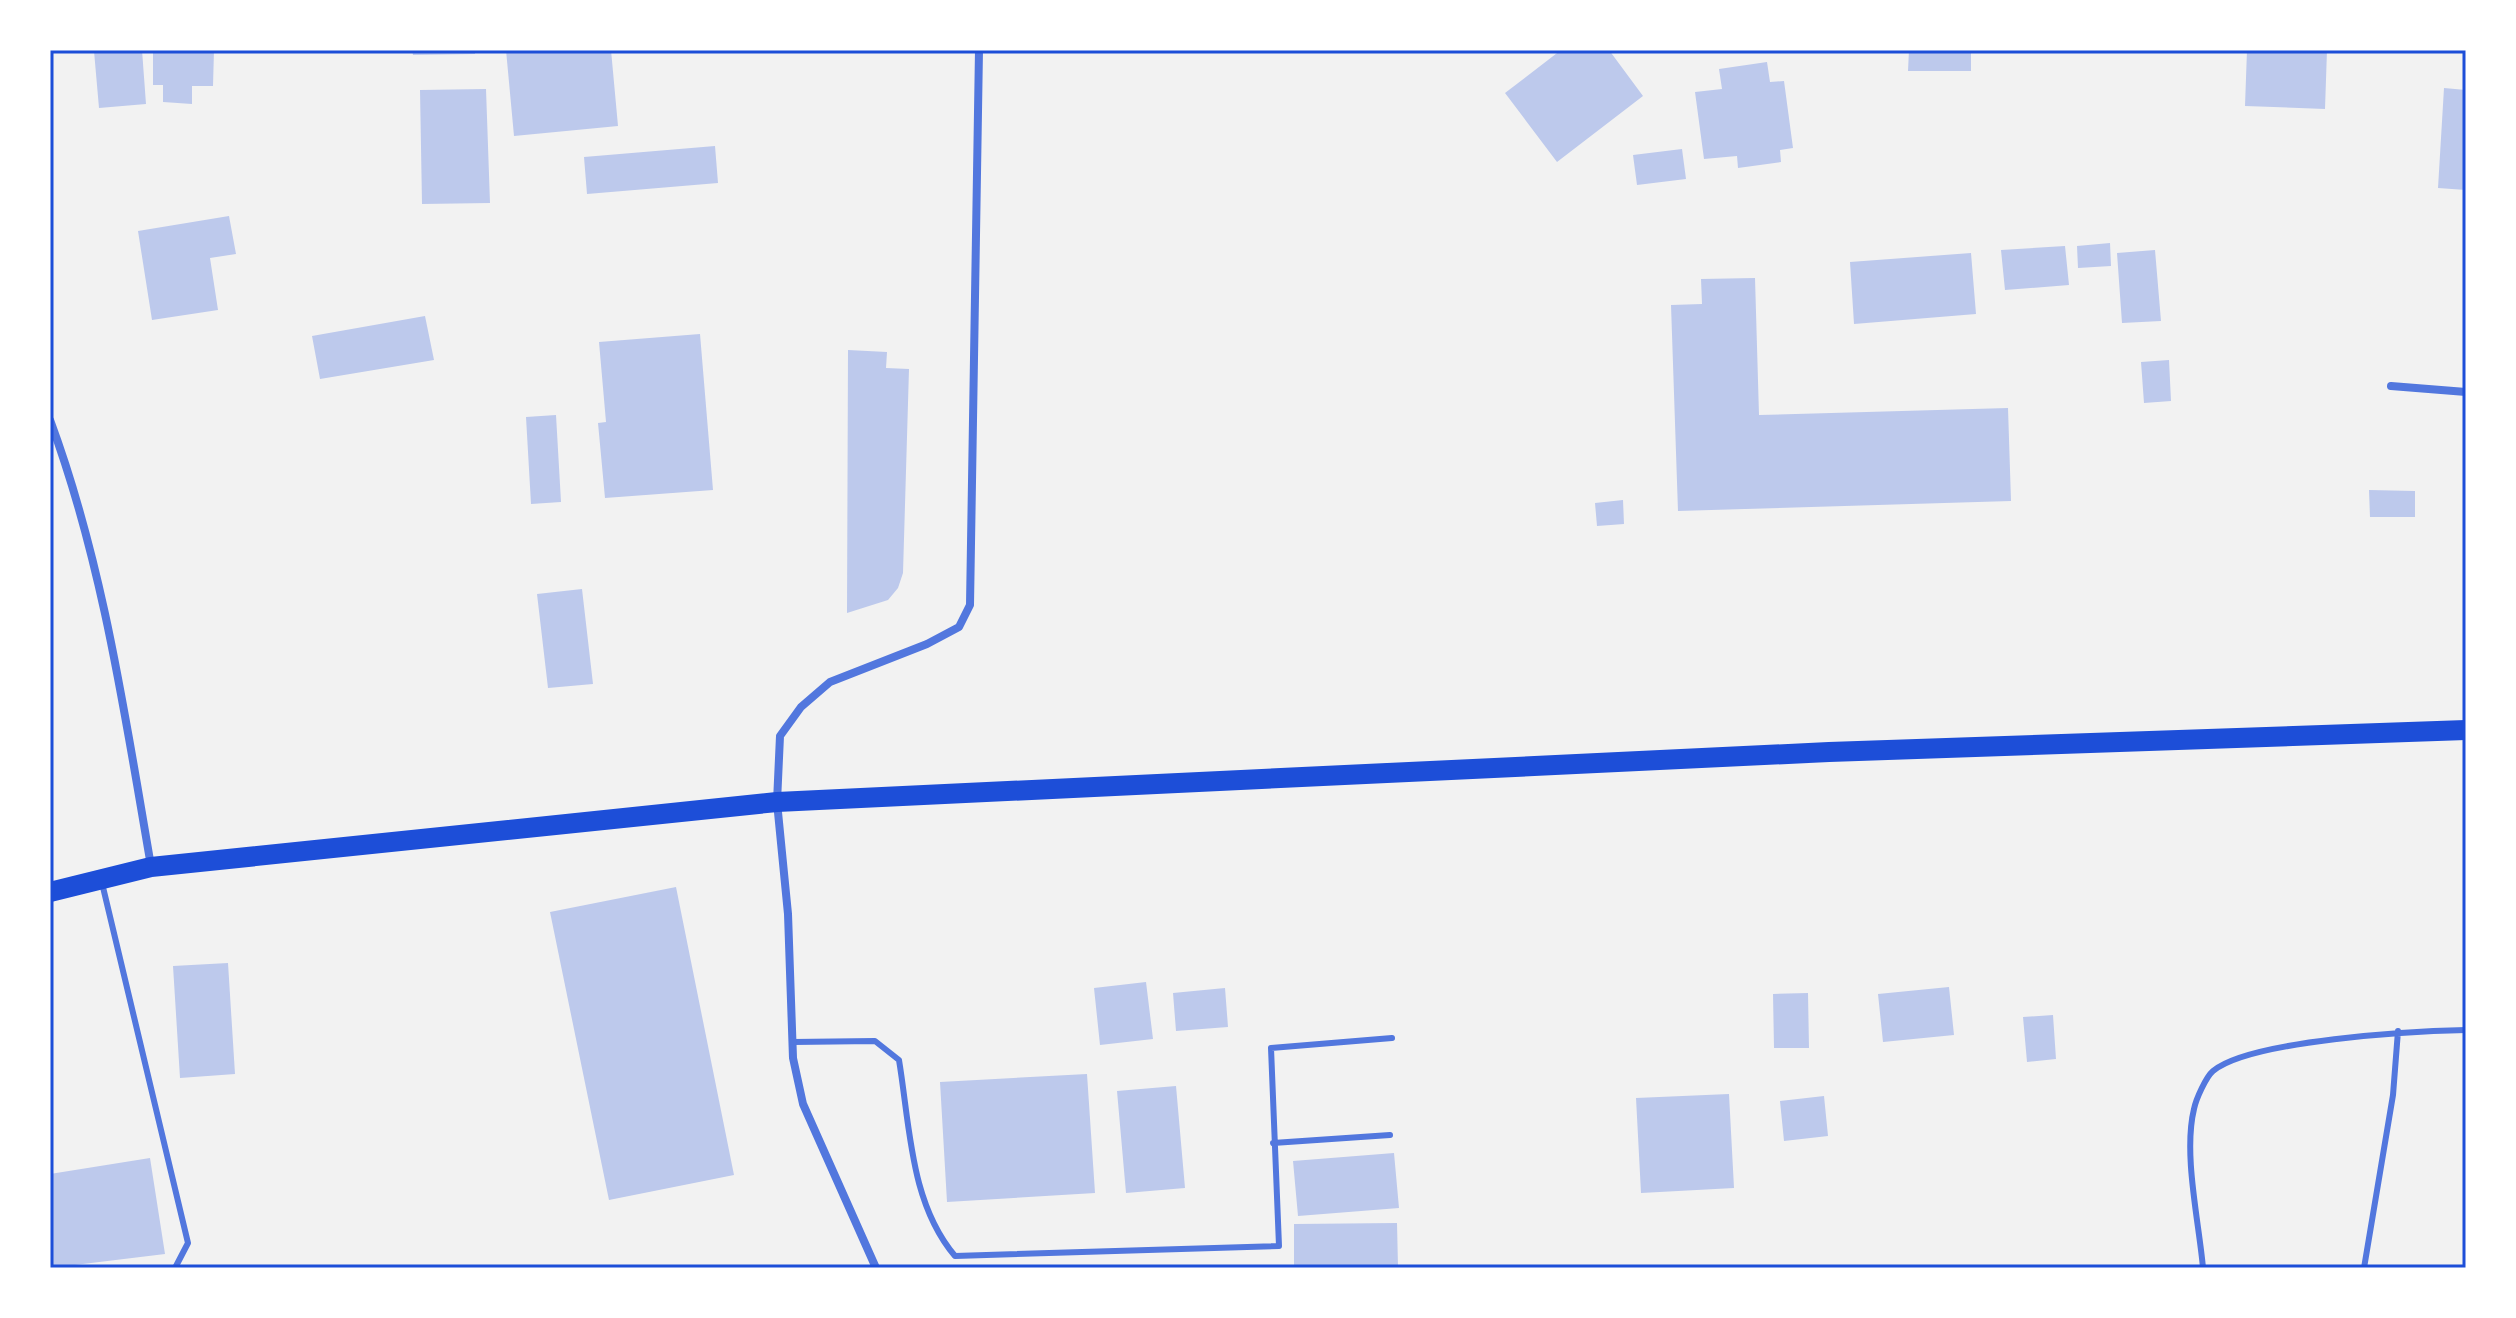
<svg xmlns="http://www.w3.org/2000/svg" width="2516" height="1318" font-family="'Public Sans',sans-serif">
<rect width="100%" height="100%" fill="#f2f2f2"/>
<path fill="#bdc9ec" d="M142 50 146 104 99 108 94 51Z
M153 50H214L213 86H192V104L163 102V85H153Z
M412 50H475V54L413 55Z
M506 50H611L618 126 514 136Z
M1561 50H1609L1643 96 1557 162 1505 93Z
M1909 50H1971V71H1908Z
M2247 50H2327L2325 109 2245 106Z
M1767 62 1770 82 1784 81 1793 148 1780 150 1781 162 1738 168 1737 156 1704 159 1695 92 1722 89 1719 69Z
M2444 88 2466 90V190L2438 188Z
M486 89 490 203 422 204 420 90Z
M715 146 718 183 587 194 584 157Z
M1682 149 1686 179 1637 185 1633 155Z
M229 216 236 254 210 258 218 310 152 320 138 231Z
M2110 243 2111 266 2078 268 2077 246Z
M2065 246 2069 285 2005 290 2001 250Z
M2155 250 2161 321 2122 323 2117 253Z
M1971 253 1976 314 1854 324 1850 262Z
M1755 278 1759 415 2008 408 2011 501 1678 511 1671 305 1702 304 1701 279Z
M425 316 434 360 320 379 312 336Z
M700 334 713 490 605 498 598 423 606 422 599 342Z
M848 350 887 352 886 368 909 369 903 573 898 588 888 600 847 613Z
M2169 360 2171 401 2144 403 2141 362Z
M556 415 561 502 531 504 526 417Z
M2369 490 2415 491V517H2370Z
M1623 500 1624 524 1597 526 1595 503Z
M582 589 593 684 548 688 537 594Z
M676 887 734 1175 609 1200 550 912Z
M228 963 235 1074 180 1078 173 966Z
M1146 982 1153 1039 1100 1045 1094 988Z
M1949 987 1954 1035 1883 1042 1878 994Z
M1225 988 1228 1027 1176 1031 1173 993Z
M1808 993 1809 1048H1774L1773 994Z
M2053 1015 2056 1059 2027 1062 2023 1017Z
M1087 1074 1095 1193 947 1202 940 1082Z
M1176 1086 1185 1188 1126 1193 1117 1091Z
M1729 1094 1734 1188 1641 1193 1636 1098Z
M1824 1096 1828 1136 1784 1141 1780 1101Z
M1394 1153 1399 1208 1298 1216 1293 1161Z
M150 1158 165 1254 50 1268V1174Z
M1397 1223 1398 1267 1294 1268V1224Z"/>
<g fill="none" stroke-linecap="round" stroke-linejoin="round">
<path stroke="#5277de" stroke-width="6" d="M102 883 188 1243 175 1268
M793 1042 875 1041 899 1060C910 1126 910 1203 955 1256L1279 1246 1271 1048 1392 1038
M1273 1143 1390 1135
M2203 1268C2199 1222 2183 1154 2194 1109 2196 1099 2206 1077 2213 1071 2250 1040 2415 1031 2466 1030
M2364 1268 2393 1095 2398 1031"/>
<path stroke="#5277de" stroke-width="8" d="M2391 386 2466 392
M50 420C103 563 125 716 151 866
M876 1268 803 1104 793 1058 788 914 777 802 780 736 801 707 830 682 927 644 959 627 970 605 979 50"/>
<path stroke="#1d4ed8" stroke-width="20" d="M50 892 151 867 777 802 1829 752 2466 730"/>
</g>
<rect width="2516" height="1318" fill="none" stroke="#ffffff" stroke-width="104"/>
<rect x="52" y="52" width="2412" height="1214" fill="none" stroke="#1d4ed8" stroke-width="3"/>
</svg>
